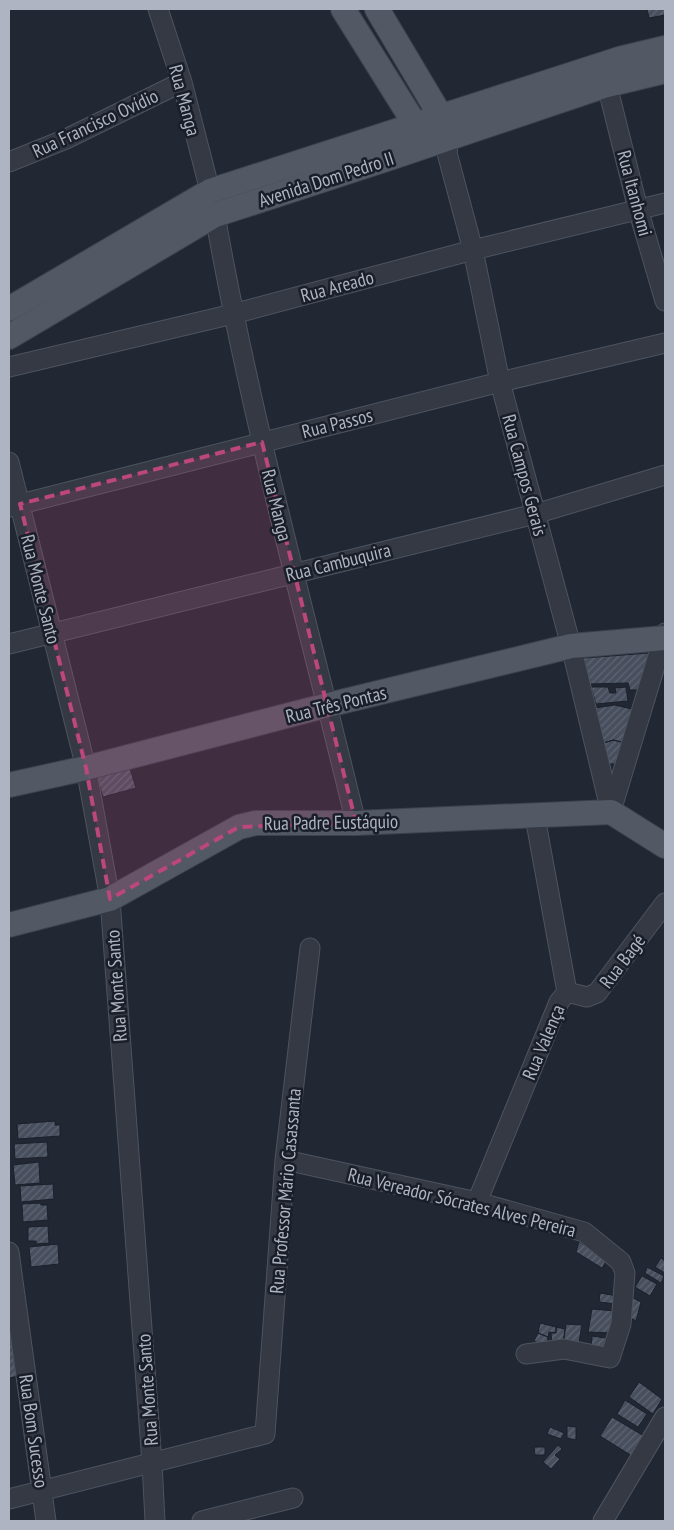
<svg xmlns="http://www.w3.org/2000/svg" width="674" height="1530" font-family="'PT Sans Narrow',sans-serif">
<defs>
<pattern id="building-hatch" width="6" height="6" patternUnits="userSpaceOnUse" patternTransform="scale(1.25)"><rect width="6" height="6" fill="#474e5d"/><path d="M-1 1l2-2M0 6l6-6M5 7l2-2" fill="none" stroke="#5f6572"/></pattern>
</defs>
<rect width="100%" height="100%" fill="#212733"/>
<path fill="url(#building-hatch)" stroke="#1b202a" d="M647 9H665V15L649 18Z
M649 653 638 690H630L628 683 589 684 584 658Z
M591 687H608L610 693H616L615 688 626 687 628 701 596 704Z
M615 705 636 710 626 743 613 740 601 744 595 708Z
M613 740 626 743 619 764H605L601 744Z
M129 765 136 788 103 797 96 775Z
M55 1121V1125H60V1136L18 1139 17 1124Z
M47 1142 48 1157 15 1159 14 1144Z
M39 1162 40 1183 15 1185 13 1165Z
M53 1184 54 1199 21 1202 20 1186Z
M40 1203 41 1205H47L48 1220 23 1222 22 1204Z
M48 1226 49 1243 36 1244V1241H28V1227Z
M579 1242 608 1258 602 1268 576 1252Z
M58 1244 59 1264 31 1267 29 1247Z
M661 1258 665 1261V1273L655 1267Z
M647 1267 664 1276 661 1283 645 1273Z
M642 1276 657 1284 650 1296 635 1287Z
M600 1293 617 1296V1304L599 1302Z
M631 1297 641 1302 636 1321 627 1316Z
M592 1309 616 1311 612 1333 588 1332Z
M9 1318 19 1376 9 1378Z
M540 1323 556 1327V1333L549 1332 548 1337 538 1333Z
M566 1324 582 1325 578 1348 563 1345Z
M556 1327 565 1329 563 1345 552 1346 551 1333H556Z
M538 1333 548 1337 547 1348 534 1341Z
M592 1336 612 1339 606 1352 591 1349Z
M639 1382 662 1399 653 1414 629 1397Z
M625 1400 647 1414 638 1427 617 1414Z
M612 1417 644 1436 632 1456 600 1436Z
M567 1426 576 1427V1440L567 1438Z
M550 1427 564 1433 561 1439 547 1434Z
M558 1445 562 1449 555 1455 560 1459 551 1469 543 1462Z
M534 1447H545V1455H535Z"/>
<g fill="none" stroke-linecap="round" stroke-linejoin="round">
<g stroke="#4e545f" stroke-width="21">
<path id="minor" d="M158 9 182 82 210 191
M607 85 638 209 665 301
M452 137 448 146 447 153 473 250 500 382 571 646 611 812
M9 162 66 139 182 82
M215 215C251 420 307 620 356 823
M9 367 233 314 473 250 665 203
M9 462 86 768 110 899 152 1463 155 1521
M9 507 500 382 665 343
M9 644 535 514 665 475
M611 811 665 633
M535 817 567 992
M567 992 587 997 597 993 665 903
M285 1160 477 1202 584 1232 621 1262 625 1273 621 1324 610 1358 564 1349 526 1354
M477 1202 559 1002 567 992
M9 1252 46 1521
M9 1499 265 1434 285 1160 310 948
M202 1521 293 1498
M603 1521 665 1417"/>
</g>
<g stroke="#3d424e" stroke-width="26">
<path id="major" d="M343 9 423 137
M377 9 449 130
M9 309 210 191 619 59 665 48
M9 337 215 215 393 157 607 85 665 71
M9 785 86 768 328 705 571 646 665 638
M9 925 110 899 239 827 256 823H356L611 812 665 846"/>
</g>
<use href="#minor" stroke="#343944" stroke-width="19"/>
<use href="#major" stroke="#525864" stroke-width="24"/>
</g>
<path fill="#bc477a" fill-opacity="0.2" stroke="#bc477a" stroke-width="4" stroke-dasharray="10 6" stroke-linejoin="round" d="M262 442 356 823 239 827 110 899 86 768 20 504Z"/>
<g text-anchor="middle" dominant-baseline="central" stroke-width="5" stroke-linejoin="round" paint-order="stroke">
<g font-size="19" fill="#aeb4c1" stroke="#191e28">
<text transform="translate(185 100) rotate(75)">Rua Manga</text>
<text transform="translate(95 123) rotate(-25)">Rua Francisco Ovídio</text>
<text transform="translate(326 179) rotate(-18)">Avenida Dom Pedro II</text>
<text transform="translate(635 193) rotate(75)">Rua Itanhomi</text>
<text transform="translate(337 286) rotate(-15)">Rua Areado</text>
<text transform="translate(337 423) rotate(-14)">Rua Passos</text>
<text transform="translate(525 475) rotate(75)">Rua Campos Gerais</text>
<text transform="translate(277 505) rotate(76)">Rua Manga</text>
<text transform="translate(338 562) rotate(-14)">Rua Cambuquira</text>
<text transform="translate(41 589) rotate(76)">Rua Monte Santo</text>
<text transform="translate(336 704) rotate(-14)">Rua Três Pontas</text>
<text transform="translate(331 822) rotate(-1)">Rua Padre Eustáquio</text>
<text transform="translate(622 961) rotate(-53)">Rua Bagé</text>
<text transform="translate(116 986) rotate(-94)">Rua Monte Santo</text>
<text transform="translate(543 1042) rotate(-67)">Rua Valença</text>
<text transform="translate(285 1191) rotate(-85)">Rua Professor Mário Casassanta</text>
<text transform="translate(462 1202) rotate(14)">Rua Vereador Sócrates Alves Pereira</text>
<text transform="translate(147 1390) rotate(-94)">Rua Monte Santo</text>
<text transform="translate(34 1431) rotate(82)">Rua Bom Sucesso</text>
</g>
</g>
<rect width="674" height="1530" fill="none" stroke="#aeb4c1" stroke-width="20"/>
</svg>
